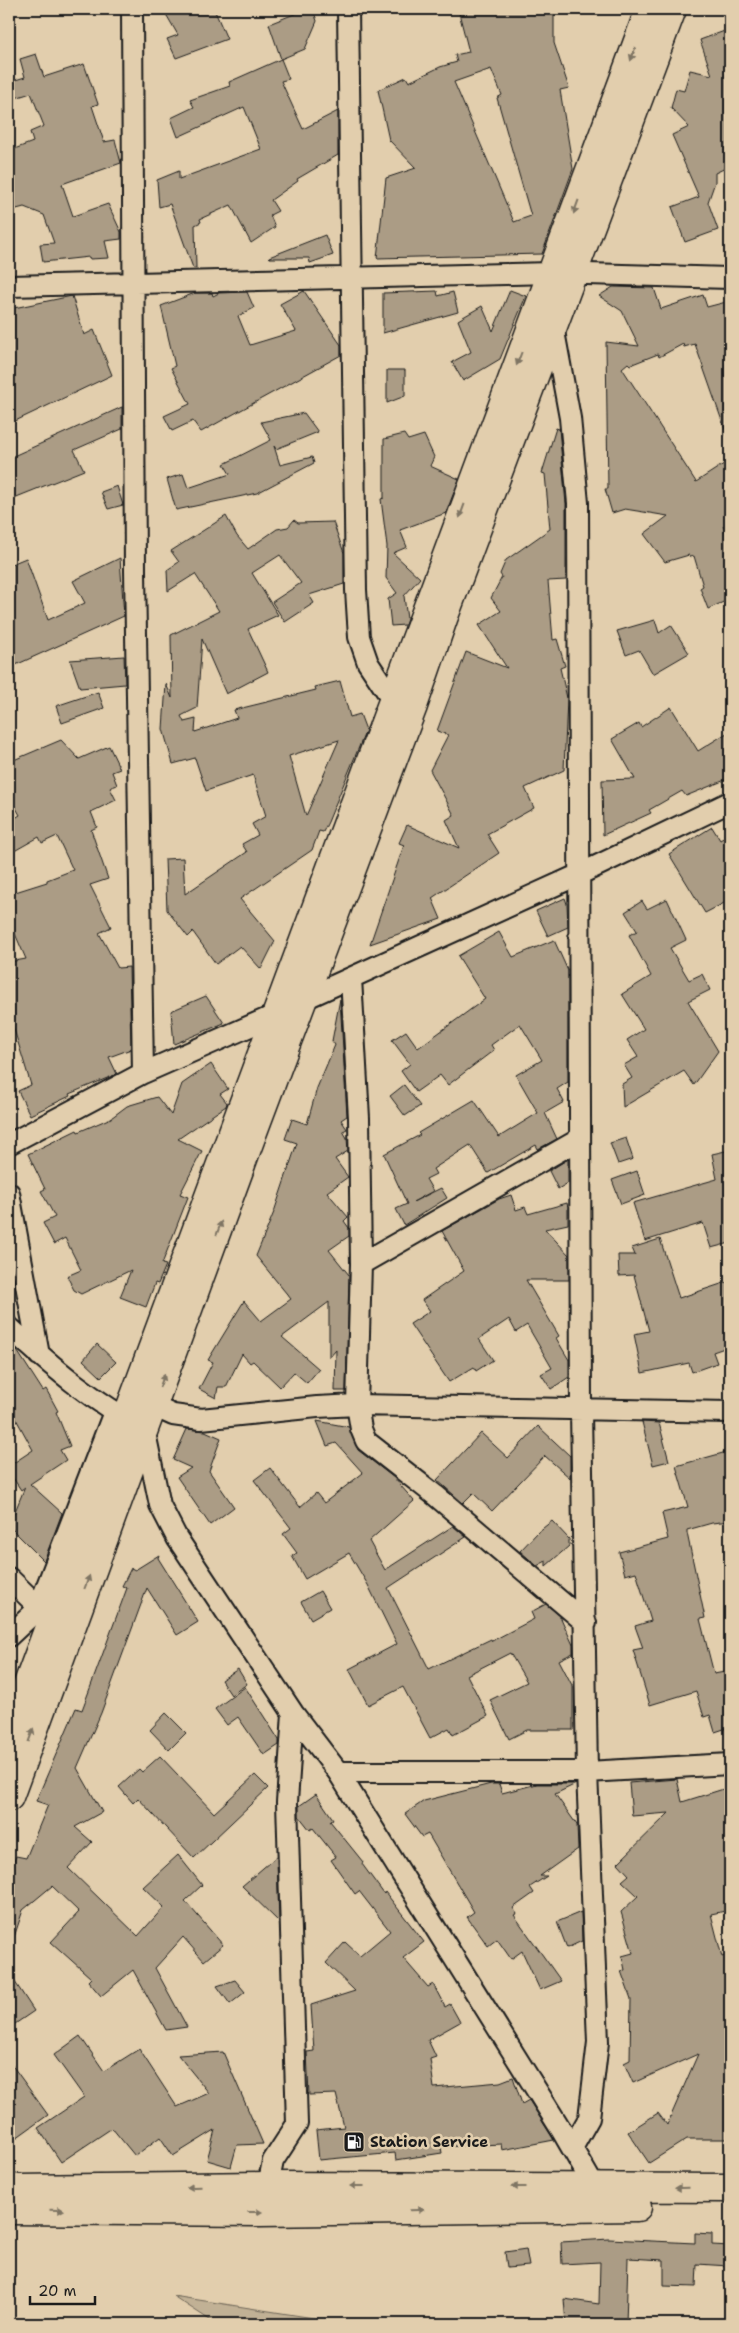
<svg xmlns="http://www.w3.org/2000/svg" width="739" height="2333" font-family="'Shantell Sans',sans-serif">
<rect width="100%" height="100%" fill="#e2cead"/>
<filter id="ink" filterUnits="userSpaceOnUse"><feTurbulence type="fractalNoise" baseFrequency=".02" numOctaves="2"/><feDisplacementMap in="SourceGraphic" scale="10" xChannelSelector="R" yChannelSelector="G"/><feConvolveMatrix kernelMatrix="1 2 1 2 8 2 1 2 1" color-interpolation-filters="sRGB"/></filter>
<g filter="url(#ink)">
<path fill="#c1b195" stroke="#6e6658" d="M173 2296 352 2324H216Z"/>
<path fill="#ab9c85" stroke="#1c1c1c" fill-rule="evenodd" d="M163 9H214L227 39 176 58 167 39 178 35Z
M307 9H313L317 21 305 49 281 59 269 24Z
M458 9H554V43L569 88 560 90 573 169 542 254 377 258 386 178 416 168 389 140 378 90 406 77 409 82 440 67 457 62 455 55 469 52ZM491 69 502 95 497 98 531 216 514 222 454 82Z
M730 29V166L715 173V182L708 202 718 230 685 242 672 207 699 197 672 135 689 127 671 108 676 89 684 91 690 70 712 75 700 40Z
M36 54 44 77 84 64 98 104 92 106 104 142 115 140 121 163 62 184 73 216 108 204 121 232V239L105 241 109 258 90 259 89 257 43 262 40 244 54 243 44 215 24 207 9 211V151L33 142 30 132 44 126 31 93 12 99 9 82 25 77 20 59Z
M281 59 289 79 281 81 303 129 338 111V155L297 179 298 181 271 200 278 211 270 215 275 227 251 243 231 205 200 219 201 222 195 225 196 268H193L170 204 159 207 157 180 179 171V179L261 149 244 107 178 137 171 118 194 107 190 100 230 86 229 82Z
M325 235 333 255 310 263 309 258H270L269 257Z
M613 287 654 288 661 309 703 295 707 307 730 301V438H728L695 344 684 347 683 344 659 357 658 354 630 365 628 363 622 368 696 482 730 460V524L723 526 729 541 730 599 708 609 700 588 703 586 694 556 690 557 689 555 665 562 644 534 668 516 625 509 612 513 605 489H608L606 342 639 346 622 311 599 296Z
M510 290 526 296 500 359 463 381 452 362 471 352 458 320 482 306 493 331Z
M304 291 341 345V355L201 432 193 421 172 431 164 416 190 404 171 368 175 366 161 306 195 293H212L213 296 219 293 247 292 254 308 238 316 250 345 296 331 280 304Z
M437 291 438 296 453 292 458 312 383 333V293Z
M72 296 84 335 94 330 112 375 9 424V309Z
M387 370H405V396L387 403Z
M122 407V429L74 450 84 470 9 500V458Z
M304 413 318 432 276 449 274 446 280 465 312 457 314 463 257 493 176 510 167 479 183 474 188 488 230 474 224 464 271 440 261 422Z
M556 428 559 429 566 504V580L548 581 553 640 557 639 565 666 560 668 567 698 564 770 525 788 534 808 487 834 499 853 432 898 441 919 370 944 404 845 399 843 407 825 459 848 446 820 454 815 430 770 448 735 437 731 466 652 507 668 479 625 501 611 491 598 502 577 500 574 506 560 550 529 545 474 542 473Z
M404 434 408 440 424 435 434 457 430 466 459 479 446 513 400 530 407 547 393 553 420 578 404 596 407 619 405 625 391 626 388 599 397 593 386 578 387 546 381 499 384 498V439Z
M117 486 123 505 108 509 101 492Z
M226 516 237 536 248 549 277 529 288 527 294 520 298 523 333 522 344 553V584L309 595 314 603 285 622 272 602 301 583 280 555 252 573 278 615 248 629 268 672 226 694 202 639 197 708 181 716 184 722 196 719 195 732 237 718 234 710 316 690 315 687 340 681 350 717 360 714 366 730 328 822 323 832 319 831 312 850 240 899 275 941 261 969 240 946 216 964 193 932 188 937 167 910 165 859 183 858 185 894 247 852 242 844 258 835 252 824 266 816 253 775 206 791 195 758 173 764 163 729 166 684 172 698 171 635 219 611 195 574 168 591 167 570 179 562 171 551ZM339 740 306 816 289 756Z
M26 558 48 620 85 603 73 581 120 558 124 616 9 668V565Z
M655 620 659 633 671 625 689 653 653 674 639 650 626 655 617 631Z
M124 656 125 684 80 688 70 660Z
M98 692 104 708 62 723 56 706Z
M671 707 698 751 730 731V778L686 796 682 791 649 810 651 813 603 835 602 780 635 779 612 739 639 723 641 727Z
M61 740 79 759 109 746 120 769 112 772 117 785 110 788 116 800 91 812 97 827 91 830 108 879 90 885 111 927 99 933 118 968 129 967 131 1049 109 1057 117 1074 69 1094 70 1096 30 1115 18 1091 31 1085 9 1013V962L26 959 9 920V894L47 882V880L73 870 57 836 42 843 39 837 9 854V822L20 815 9 796V762Z
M712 827 720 840 730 834V900L705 913 669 854Z
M565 898 567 904 568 927 548 936 536 911Z
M667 899 686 940 670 948 689 980 702 974 710 990 688 1001 718 1051 694 1085 684 1071 623 1107 622 1084 632 1078 624 1065 638 1057 627 1040 644 1029 622 994 651 976 629 935 637 931 625 912 642 901 647 909Z
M499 932 513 957 554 940 568 971V1082L557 1089 564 1102 545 1113 557 1139 538 1149 536 1145 522 1153 488 1173 470 1145 433 1169 436 1174 426 1179 433 1191 413 1202 441 1188 447 1198 404 1225 396 1209 407 1204 384 1154 420 1135 418 1133 474 1100 499 1137 538 1113 516 1075 542 1060 520 1024 491 1045 494 1050 448 1085 440 1075 416 1092 401 1071 410 1064 392 1040 406 1031 418 1048 485 999 458 956Z
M206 996 224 1023 174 1044 171 1011Z
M340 999 347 1116 341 1120 347 1129 343 1131 347 1138 348 1151 335 1159 348 1177 327 1192 348 1217 344 1221 349 1228V1236L329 1250 349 1275 346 1391H335L336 1350 329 1358V1302L282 1337 319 1369 307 1383 294 1372 280 1387 253 1361 250 1363 242 1354 226 1387H218L216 1398 199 1389 213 1362 208 1360 244 1301 261 1321 291 1299 256 1256 274 1212 297 1143 285 1139 292 1119 307 1124 317 1088 335 1045 332 1041Z
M211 1064 228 1089 220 1094 227 1103 226 1106 178 1139 202 1151 180 1194 188 1197 162 1264 166 1265 158 1284 155 1283 146 1307 120 1297 131 1270 81 1294 74 1290 67 1276 81 1270 65 1238 54 1244 43 1223 55 1217 41 1191 45 1189 28 1154 77 1130 78 1132 111 1118 127 1106 157 1097 171 1115 182 1084Z
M404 1085 420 1106 405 1116 390 1096Z
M626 1138 633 1159 618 1164 610 1143Z
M730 1150V1243L711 1248 703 1223 645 1241 633 1203 717 1179 712 1154Z
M568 1159V1183L558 1189 549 1171Z
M637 1171 645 1195 621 1204 612 1180Z
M511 1195 516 1210 525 1207 528 1214 567 1203 568 1208V1224L545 1229 569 1255V1280H526L559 1336 556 1338 569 1360V1377L551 1389 541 1374 552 1368 527 1325 516 1332 509 1319 479 1339 493 1360 476 1371 474 1367 449 1382 410 1324 430 1311 422 1300 464 1271 442 1231 499 1199Z
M660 1239 679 1298 730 1281V1346L713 1352 717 1363 692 1372 689 1363 642 1373 634 1334 649 1331 634 1275 619 1276 618 1255H635L632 1248Z
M9 1343 16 1349 43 1391 46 1389 58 1411 56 1412 70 1446 60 1450 66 1460 30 1484 62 1513 44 1561 9 1526 25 1487 21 1490 9 1472V1466L33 1450 9 1406Z
M97 1344 116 1362 101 1377 83 1360Z
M317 1421 349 1427 358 1450 394 1478 414 1501 369 1541 385 1570 453 1526 466 1537 388 1588 429 1669 491 1639 492 1641 534 1619 531 1612 546 1604 560 1616 573 1645V1653L559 1660 573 1687V1730H527L509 1739 490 1700 527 1682 510 1653 467 1675 488 1716 453 1735 449 1728 430 1738 403 1687 368 1705 349 1669 397 1644 368 1585 349 1553 305 1579 292 1556 297 1553 283 1534 291 1528 254 1480 270 1468 300 1507 316 1493 324 1503 363 1473 336 1443 327 1446Z
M642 1422 659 1423 669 1461 653 1465Z
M538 1426 570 1456V1478L545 1456 492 1511 473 1493 463 1503 437 1480 481 1433 508 1458Z
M187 1429 205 1431 221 1438 209 1471 234 1507 210 1525 177 1477 191 1468 173 1460Z
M730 1451V1521L712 1523 687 1530V1533L705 1618 700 1619 714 1674 730 1671V1727L715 1732 710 1715 704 1717 696 1691 650 1705 633 1650 643 1648 635 1626 651 1621 636 1572 625 1575 619 1552 668 1539 662 1513 688 1507 676 1466Z
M552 1521 569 1539V1546L546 1566V1561L537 1566 520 1551 538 1532Z
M159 1555 158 1558 198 1622 177 1635 147 1588 101 1713 77 1768 102 1812 75 1827 92 1842 68 1868 138 1936 164 1907 143 1887 178 1855 202 1885 185 1901 223 1945 204 1961 183 1937 155 1968 187 2027 166 2030 133 1970 101 1996 88 1981 91 1978 51 1942 79 1912 52 1886 23 1910 12 1943H9V1873L16 1856 26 1858 48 1805 36 1801 76 1708 82 1710 127 1588 122 1586 131 1568 135 1570Z
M320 1591 330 1608 311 1619 301 1602Z
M238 1669 247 1684 231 1695 221 1680Z
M245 1687 279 1740V1745L264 1755 238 1717 227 1725 215 1709Z
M166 1713 186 1733 169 1750 150 1730Z
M160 1756 214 1813 255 1775 268 1788 194 1858 138 1798 133 1803 119 1787 139 1769 142 1772Z
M677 1779 682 1802 730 1787V1910L711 1914 722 1957 730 1954V2139H687L649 2163 628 2132 658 2113 667 2125 698 2054 633 2083 624 2063 630 2060 631 1999 621 1971 625 1970 622 1956 633 1953 621 1912 638 1896 622 1881 629 1875 618 1863 669 1813 632 1816 629 1783Z
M491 1784H499L502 1793 537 1784H576L555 1794 577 1825 578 1849 540 1876H547L530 1887 534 1893 513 1908 517 1914 514 1915 561 1981 540 1990 522 1951 511 1959 497 1939 488 1946 467 1917 474 1912 428 1834 422 1837 405 1814 424 1801Z
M316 1794 333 1819 330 1821 363 1862 362 1864 384 1894 385 1892 424 1942 403 1958 428 1987 433 1984 445 2007 450 2004 460 2022 428 2040 436 2057 430 2059 434 2088 500 2082 513 2077 522 2104 529 2100 554 2140 502 2150 501 2144 441 2147 442 2153 396 2160 395 2153 319 2160 316 2130 344 2127 336 2094 309 2095 307 2052 314 2051 311 2005 355 1991 326 1963 345 1942 360 1956 390 1931 359 1891 355 1894 331 1860 336 1857 313 1828 310 1830 299 1816V1806Z
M277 1856V1861L279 1922 242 1886Z
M581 1912 582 1941 567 1948 557 1922Z
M9 1973 34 2011 9 2028Z
M235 1980 245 1992 230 2004 217 1986Z
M80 2036 104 2071 139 2049 177 2107 209 2093 178 2055 223 2052 263 2144 237 2145 231 2167 207 2160 215 2130 173 2156 160 2137 135 2156 112 2128 61 2162 38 2128 84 2097 54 2055Z
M9 2061 48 2115 9 2143Z
M695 2233 712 2234V2245L730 2246 729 2266 697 2264 696 2287 664 2286V2260L628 2258 626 2324H566L564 2299 599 2304 600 2262 562 2264 561 2242 609 2239 695 2243Z
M526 2249 529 2266 507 2268 505 2252Z"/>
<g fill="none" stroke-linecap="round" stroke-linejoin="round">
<g stroke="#1c1c1c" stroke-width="24">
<path id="street" d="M132 9 135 571 143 1073
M348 9 356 590 359 637 368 663 392 699
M9 286 551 273 730 278
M553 326 570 418 578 503 581 1411 587 1772 598 2042 589 2118 572 2148
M351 978 359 1118 361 1264 357 1405 361 1429 366 1441 435 1495 586 1623
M9 1144 143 1073 275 1015 302 1000 580 874 730 802
M9 1193 39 1355
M361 1264 580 1139
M9 1327C50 1365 94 1403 144 1428L160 1505 177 1538 293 1713 338 1772 562 2131 595 2188V2198
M153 1406 173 1415 201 1419 317 1407 357 1405 730 1412
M9 1578 47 1615
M9 1636 38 1609 114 1412
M338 1772H587L730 1764
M268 2186 273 2161 297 2124 287 1802 293 1713"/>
</g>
<g stroke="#1c1c1c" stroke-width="31">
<path id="secondary" d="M9 1735 650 9
M9 1797 254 1129 413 706 444 616 672 9
M9 2187 18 2189 268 2186 730 2188
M9 2210 260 2212 637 2207"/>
</g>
<use href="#street" stroke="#e2cead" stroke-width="20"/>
<use href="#secondary" stroke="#e2cead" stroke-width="28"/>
</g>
<defs><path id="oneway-solid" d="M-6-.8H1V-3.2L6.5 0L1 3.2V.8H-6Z" transform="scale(1.25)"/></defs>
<g fill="#7f7564">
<use href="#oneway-solid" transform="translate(633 54) rotate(110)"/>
<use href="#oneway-solid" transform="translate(576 207) rotate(110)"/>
<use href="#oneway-solid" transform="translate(519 359) rotate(111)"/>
<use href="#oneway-solid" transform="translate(462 511) rotate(110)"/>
<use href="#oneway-solid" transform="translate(219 1228) rotate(-70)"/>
<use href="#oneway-solid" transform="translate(162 1381) rotate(-69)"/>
<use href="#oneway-solid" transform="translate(87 1582) rotate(-69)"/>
<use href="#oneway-solid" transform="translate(31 1735) rotate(-70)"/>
<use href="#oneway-solid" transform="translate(357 2186) rotate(-180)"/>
<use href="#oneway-solid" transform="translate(194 2187) rotate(179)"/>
<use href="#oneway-solid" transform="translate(519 2187) rotate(-180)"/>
<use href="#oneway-solid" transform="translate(682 2188) rotate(179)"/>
<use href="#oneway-solid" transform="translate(57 2210) rotate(1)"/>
<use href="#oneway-solid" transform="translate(417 2210) rotate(-1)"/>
<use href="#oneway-solid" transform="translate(255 2212)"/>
</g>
</g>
<defs>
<g id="fuel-square" transform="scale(1.125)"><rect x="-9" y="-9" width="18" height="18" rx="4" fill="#1c1c1c" stroke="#e2cead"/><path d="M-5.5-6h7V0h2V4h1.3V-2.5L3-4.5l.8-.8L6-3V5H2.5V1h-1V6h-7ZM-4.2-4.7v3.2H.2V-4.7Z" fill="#fff"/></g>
</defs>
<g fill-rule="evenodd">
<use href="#fuel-square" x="354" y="2142"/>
</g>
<g text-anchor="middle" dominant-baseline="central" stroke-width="5" stroke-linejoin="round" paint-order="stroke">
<g font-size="15" font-weight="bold" fill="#1c1c1c" stroke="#e2cead" text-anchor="start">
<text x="370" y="2142">Station Service</text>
</g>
</g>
<rect width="739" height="2333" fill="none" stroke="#e2cead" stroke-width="30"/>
<rect x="15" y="15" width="709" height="2303" fill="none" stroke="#1c1c1c" stroke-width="2" filter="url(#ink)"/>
<path d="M30 2296v8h65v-8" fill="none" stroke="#1c1c1c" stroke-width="2.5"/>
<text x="38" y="2296" font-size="15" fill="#1c1c1c" stroke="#e2cead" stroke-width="4" paint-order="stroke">20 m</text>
</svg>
